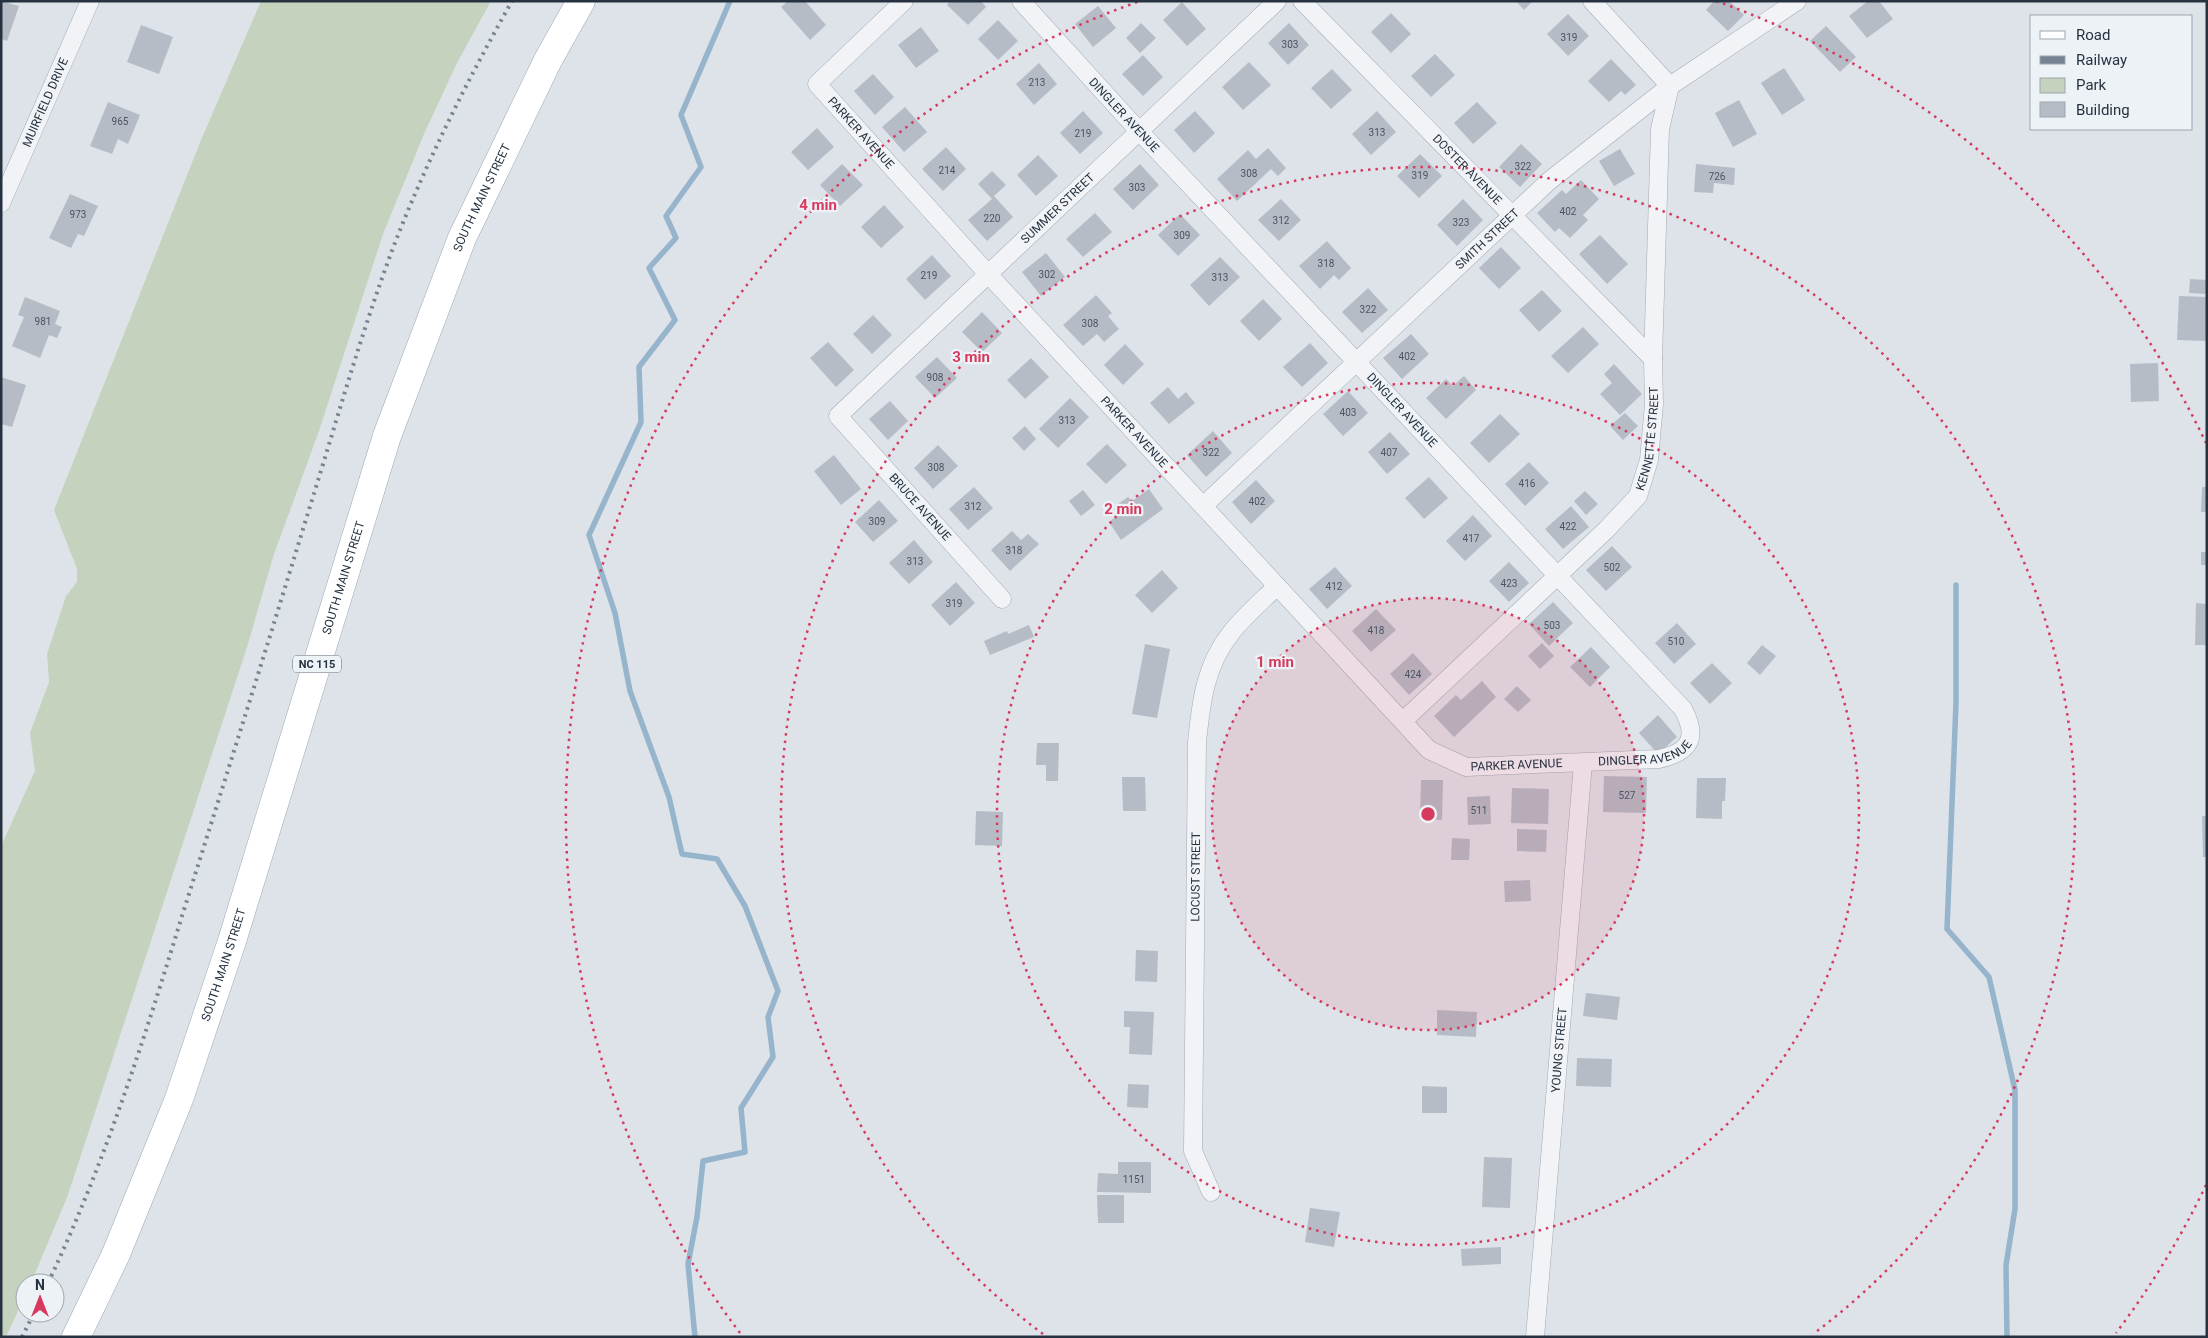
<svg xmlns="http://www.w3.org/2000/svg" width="2208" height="1338" font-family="Roboto,sans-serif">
<rect width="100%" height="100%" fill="#dee3e9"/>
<path fill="#c5d3be" d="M261 1H491L457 63 424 134 383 234 319 431 273 557 248 644 68 1195 31 1283H25V1296L6 1337H1V846L35 771 30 733 49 682 47 654 66 596 77 582V569L54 510 201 140Z"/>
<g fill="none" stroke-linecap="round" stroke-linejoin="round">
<path stroke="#96b4cb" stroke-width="5.5" d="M1956 585V703L1947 929 1989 977 2015 1090V1209L2006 1265 2007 1337
M695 1337 688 1264 697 1217 703 1161 745 1152 741 1108 773 1057 768 1017 778 991 745 906 717 859 682 854 669 797 630 691 615 613 589 535 641 422 639 367 675 320 649 268 676 238 666 216 701 167 681 115 730 1"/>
</g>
<path fill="#b5bcc6" d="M1 1 19 6 7 41 1 39Z
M788 1H805L826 25 810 40 781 7Z
M950 1H981L986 7 968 25 947 5Z
M1516 1H1533L1524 10Z
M1714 1H1729L1744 15 1728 31 1706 10Z
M1868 1H1879L1893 19 1867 38 1849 16Z
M1182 2 1206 29 1187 46 1163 20Z
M1098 6 1116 28 1093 47 1075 24Z
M1391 13 1411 34 1391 53 1371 32Z
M1568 14 1589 36 1568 56 1547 34Z
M998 20 1018 41 998 60 978 39Z
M1141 23 1156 38 1140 53 1126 38Z
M1289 23 1309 45 1288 65 1268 43Z
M141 25 173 37 159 74 127 62Z
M1826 26 1856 57 1840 72 1810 41Z
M921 27 939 51 916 68 898 45Z
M1435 54 1455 75 1431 97 1411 76Z
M1143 55 1163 77 1143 96 1122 74Z
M1611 59 1636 85 1625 95 1621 91 1609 102 1588 81Z
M1249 62 1271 85 1243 110 1222 87Z
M1039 63 1057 84 1034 105 1016 84Z
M1784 68 1805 100 1782 115 1761 83Z
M1332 69 1352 90 1331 109 1311 88Z
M873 74 894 97 875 115 854 91Z
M1739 100 1757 134 1733 147 1715 113Z
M108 102 140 115 128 144 118 139 112 154 90 146Z
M1477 102 1497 123 1473 144 1454 123Z
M905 107 927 132 904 152 882 127Z
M1083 111 1103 133 1080 154 1060 133Z
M1195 111 1215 133 1194 153 1174 130Z
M1377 111 1396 132 1371 155 1352 134Z
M817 128 834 147 808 170 791 152Z
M1521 144 1542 164 1520 187 1499 167Z
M946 147 966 169 943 191 922 169Z
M1268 148 1286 168 1278 176 1271 169 1237 201 1217 179 1248 150 1256 159Z
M1620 149 1635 174 1614 186 1599 161Z
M1420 154 1442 176 1419 198 1397 176Z
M1038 155 1058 176 1036 196 1017 175Z
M842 164 863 185 840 206 820 185Z
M1140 164 1159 185 1133 210 1113 189Z
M1696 164 1735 168 1734 185 1714 183 1713 193 1694 192Z
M992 171 1006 185 994 196 1013 217 987 241 968 220 992 199 978 184Z
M1581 180 1599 199 1583 215 1588 220 1570 238 1559 228 1555 232 1537 213 1562 190 1566 194Z
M70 194 98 206 84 236 78 234 71 248 49 238Z
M1281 199 1301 220 1279 241 1258 220Z
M1463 199 1483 220 1457 246 1437 225Z
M884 205 904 227 881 248 861 227Z
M1095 213 1112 232 1083 257 1066 239Z
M1180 214 1200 235 1178 256 1158 235Z
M1600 235 1628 264 1607 284 1579 254Z
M1327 241 1351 268 1339 280 1334 275 1320 289 1299 266Z
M1501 247 1521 268 1499 289 1479 268Z
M1046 253 1065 277 1041 296 1022 272Z
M932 255 951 276 925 300 906 279Z
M1220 257 1240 277 1209 306 1190 285Z
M2190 279 2207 280V294L2189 293Z
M1368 288 1388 310 1362 333 1342 312Z
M1542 290 1562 311 1539 332 1519 310Z
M1096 295 1112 313 1108 316 1119 329 1104 342 1097 334 1083 346 1063 325Z
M2179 296 2207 297V341L2177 340Z
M25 297 60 311 55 324 62 327 57 338 49 335 40 358 12 346 24 317 18 315Z
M1263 299 1282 319 1259 341 1240 321Z
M982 312 1002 333 982 352 962 332Z
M873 315 892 335 872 354 853 334Z
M1583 327 1599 344 1568 373 1551 356Z
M1411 334 1429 354 1402 379 1383 358Z
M828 342 854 370 836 387 810 358Z
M1310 343 1328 363 1302 387 1283 367Z
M1125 344 1144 364 1123 385 1104 365Z
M937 357 957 378 935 398 915 377Z
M1031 358 1049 377 1025 399 1007 380Z
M2158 363 2159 401 2131 402 2130 364Z
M1614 364 1642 394 1620 415 1600 394 1612 383 1604 374Z
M1464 376 1476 390 1446 419 1426 398 1446 379 1453 386Z
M1 377 26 385 12 427 1 424Z
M1168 387 1178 399 1186 392 1195 403 1169 424 1150 403Z
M1348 391 1368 413 1343 436 1323 414Z
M1070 398 1089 417 1058 448 1039 429Z
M890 401 908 421 888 440 869 419Z
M1625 413 1638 426 1623 440 1610 426Z
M1500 414 1520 434 1489 463 1470 443Z
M1025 426 1036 439 1024 451 1012 438Z
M1213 431 1232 453 1206 477 1187 455Z
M1390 432 1410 454 1387 474 1368 452Z
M1107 444 1127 465 1106 484 1086 464Z
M938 445 958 466 933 489 914 468Z
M834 455 861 489 841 505 814 471Z
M1529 462 1549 483 1525 506 1505 484Z
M1429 477 1448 498 1424 519 1405 498Z
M1256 480 1275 501 1251 524 1232 502Z
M974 487 993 508 968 530 949 509Z
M2202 487H2207V512H2201Z
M1149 489 1163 509 1121 540 1109 522 1121 513 1115 506 1128 497 1132 501Z
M1083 490 1095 505 1081 516 1069 501Z
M1585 491 1598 504 1586 515 1574 501Z
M879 500 898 521 873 542 855 522Z
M1571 506 1589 527 1563 549 1545 529Z
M1473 515 1492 536 1465 561 1446 541Z
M1012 531 1021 540 1028 534 1039 544 1010 571 991 550Z
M914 540 933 562 909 584 889 563Z
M1612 546 1632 567 1606 591 1586 570Z
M2201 552H2207V565H2201Z
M1509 562 1529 583 1509 602 1489 581Z
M1335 567 1352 586 1327 609 1309 589Z
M1162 570 1178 588 1152 613 1135 595Z
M956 582 975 603 950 626 931 605Z
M1553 602 1573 623 1549 646 1529 624Z
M2196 603 2207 604V645H2195Z
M1376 609 1396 630 1371 652 1352 631Z
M1677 623 1696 644 1674 664 1655 643Z
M1029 625 1034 637 990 655 984 641 1007 631 1008 634Z
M1542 643 1554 656 1540 669 1528 656Z
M1145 644 1170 649 1157 718 1132 714Z
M1762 645 1776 656 1760 675 1747 663Z
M1591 647 1610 667 1590 687 1570 667Z
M1413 653 1432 674 1409 695 1390 674Z
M1712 663 1732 683 1710 704 1690 683Z
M1482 681 1496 697 1454 737 1434 716 1456 695 1461 700Z
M1517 686 1531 700 1518 712 1504 699Z
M1658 715 1677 737 1658 754 1639 733Z
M1037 743H1059L1058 781H1046V765H1036Z
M1604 776 1647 777 1646 813 1603 812Z
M1122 777H1145L1146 811H1123Z
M1697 778H1726L1725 801H1722V819L1696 818Z
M1421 780H1443L1442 820 1420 819Z
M1512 788 1549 789 1548 824 1511 823Z
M1490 796 1491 824 1468 825 1467 797Z
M976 811 1003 812 1002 846 975 845Z
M2202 816H2207V857H2203Z
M1517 829 1547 830 1546 852 1517 851Z
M1452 838 1470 839 1469 860H1451Z
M1530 880 1531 901 1505 902 1504 881Z
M1136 950 1158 951 1157 982 1135 981Z
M1586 993 1620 997 1617 1020 1583 1016Z
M1437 1010 1477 1012 1476 1037 1437 1035Z
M1124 1011 1154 1012 1152 1055 1129 1054 1130 1027H1124Z
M1577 1058 1612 1059 1611 1087 1576 1086Z
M1128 1084 1149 1085 1148 1108 1127 1107Z
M1422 1086 1447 1087V1113H1422Z
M1484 1157 1512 1158 1510 1208 1482 1207Z
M1118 1162H1151V1193L1097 1192 1098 1173 1118 1174Z
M1097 1195H1124V1223H1098Z
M1310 1208 1340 1212 1334 1247 1305 1242Z
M1501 1247V1264L1462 1266 1461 1249Z"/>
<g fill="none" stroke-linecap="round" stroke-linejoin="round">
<g stroke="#a3aab3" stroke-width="19">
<g id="minor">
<path id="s1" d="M904 1 817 84 988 274 1429 750 1466 767 1659 759C1691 752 1698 737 1683 709L1139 131 1021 1"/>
<path id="s2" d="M1302 1 1653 359"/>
<path id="s3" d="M1 203 90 1"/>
<path id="s4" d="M1203 506 1549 181 1670 86 1797 1"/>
<path id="s5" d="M1002 599 838 416 1277 1"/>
<path id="s6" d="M1403 721 1606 530 1638 496 1649 460 1654 404 1653 359 1660 129 1670 86 1592 1"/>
<path id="s7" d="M1211 1192 1193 1151 1197 742C1201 703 1205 665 1231 633 1244 616 1262 601 1277 586"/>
<path id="s8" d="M1535 1337 1583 763"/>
</g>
</g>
<g stroke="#9ca8b5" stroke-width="29">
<g id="primary">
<path id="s9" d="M76 1337 116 1254 179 1099 232 941 387 436 462 238 548 60 581 1"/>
</g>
</g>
<use href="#minor" stroke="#f1f3f7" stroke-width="18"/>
<use href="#primary" stroke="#fff" stroke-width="28"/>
<path stroke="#768393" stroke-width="4" stroke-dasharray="2.5 5" stroke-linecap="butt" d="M48 1283C104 1165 144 1040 182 916 224 783 266 650 307 516 335 427 360 336 393 248 426 162 467 81 512 1
M22 1337 34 1313"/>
</g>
<circle cx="1428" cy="814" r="216" fill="#d73a5e" fill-opacity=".12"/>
<g fill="none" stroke="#d73a5e" stroke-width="2.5" stroke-dasharray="2.5 5">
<circle cx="1428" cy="814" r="216"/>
<circle cx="1428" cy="814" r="431"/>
<path d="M1043 1334A647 647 0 1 1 1813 1334"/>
<path d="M2206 1185A862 862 0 0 1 2116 1333M740 1333A862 862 0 0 1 1140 1M1716 1A862 862 0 0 1 2206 443"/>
</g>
<g text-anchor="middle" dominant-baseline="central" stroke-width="4.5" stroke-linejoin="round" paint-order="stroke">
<g font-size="10" fill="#4a5462">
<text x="1569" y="37">319</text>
<text x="1290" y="44">303</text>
<text x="1037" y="82">213</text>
<text x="120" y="121">965</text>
<text x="1377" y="132">313</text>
<text x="1083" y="133">219</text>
<text x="1523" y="166">322</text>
<text x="947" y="170">214</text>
<text x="1249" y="173">308</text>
<text x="1420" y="175">319</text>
<text x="1717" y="176">726</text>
<text x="1137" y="187">303</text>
<text x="1568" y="211">402</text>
<text x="78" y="214">973</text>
<text x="992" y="218">220</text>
<text x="1281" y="220">312</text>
<text x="1461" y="222">323</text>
<text x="1182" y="235">309</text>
<text x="1326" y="263">318</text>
<text x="1047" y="274">302</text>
<text x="929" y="275">219</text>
<text x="1220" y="277">313</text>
<text x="1368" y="309">322</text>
<text x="43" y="321">981</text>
<text x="1090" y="323">308</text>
<text x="1407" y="356">402</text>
<text x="935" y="377">908</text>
<text x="1348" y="412">403</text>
<text x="1067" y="420">313</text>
<text x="1211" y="452">322</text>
<text x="1389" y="452">407</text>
<text x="936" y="467">308</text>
<text x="1527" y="483">416</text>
<text x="1257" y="501">402</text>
<text x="973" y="506">312</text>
<text x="877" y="521">309</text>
<text x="1568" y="526">422</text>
<text x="1471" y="538">417</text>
<text x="1014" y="550">318</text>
<text x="915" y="561">313</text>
<text x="1612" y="567">502</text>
<text x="1509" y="583">423</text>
<text x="1334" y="586">412</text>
<text x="954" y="603">319</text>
<text x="1552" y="625">503</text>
<text x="1376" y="630">418</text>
<text x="1676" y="641">510</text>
<text x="1413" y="674">424</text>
<text x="1627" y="795">527</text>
<text x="1479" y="810">511</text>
<text x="1134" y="1179">1151</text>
</g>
<rect fill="#edf2f6" stroke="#626c77" stroke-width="1" x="293" y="655.5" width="48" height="17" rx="4"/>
<g font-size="11" font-weight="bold" fill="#263240">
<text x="317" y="664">NC 115</text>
</g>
<g font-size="12" fill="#263240" stroke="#edf2f6">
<text stroke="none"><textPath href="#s3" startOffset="110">MUIRFIELD DRIVE</textPath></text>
<text transform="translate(1124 115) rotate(47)">DINGLER AVENUE</text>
<text stroke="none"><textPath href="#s1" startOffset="186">PARKER AVENUE</textPath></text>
<text stroke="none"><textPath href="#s2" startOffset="236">DOSTER AVENUE</textPath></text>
<text stroke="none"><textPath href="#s9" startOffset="1211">SOUTH MAIN STREET</textPath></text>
<text stroke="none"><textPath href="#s5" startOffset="548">SUMMER STREET</textPath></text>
<text stroke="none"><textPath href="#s4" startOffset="390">SMITH STREET</textPath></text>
<text transform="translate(1402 410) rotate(47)">DINGLER AVENUE</text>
<text stroke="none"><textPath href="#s1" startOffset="591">PARKER AVENUE</textPath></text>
<text stroke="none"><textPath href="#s6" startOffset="384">KENNETTE STREET</textPath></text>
<text transform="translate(920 507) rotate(48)">BRUCE AVENUE</text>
<text stroke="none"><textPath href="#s9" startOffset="806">SOUTH MAIN STREET</textPath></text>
<text stroke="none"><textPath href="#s1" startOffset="1246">DINGLER AVENUE</textPath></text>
<text stroke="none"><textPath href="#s1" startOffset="1116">PARKER AVENUE</textPath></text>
<text stroke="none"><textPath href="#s7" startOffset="319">LOCUST STREET</textPath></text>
<text stroke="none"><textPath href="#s9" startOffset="401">SOUTH MAIN STREET</textPath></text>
<text stroke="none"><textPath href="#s8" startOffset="288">YOUNG STREET</textPath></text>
</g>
</g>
<circle cx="1428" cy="814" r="8" fill="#d73a5e" stroke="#edf2f6" stroke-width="2.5"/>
<g font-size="15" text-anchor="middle" font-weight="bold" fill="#d73a5e" stroke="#edf2f6" stroke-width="4.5" stroke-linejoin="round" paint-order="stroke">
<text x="818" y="210">4 min</text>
<text x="971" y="362">3 min</text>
<text x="1123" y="514">2 min</text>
<text x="1275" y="667">1 min</text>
</g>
<rect width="2208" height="1338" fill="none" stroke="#263240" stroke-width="5"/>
<rect x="2030" y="15" width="162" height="115" fill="#edf2f6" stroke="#9da5ad"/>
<rect x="2040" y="31" width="25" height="8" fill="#ffffff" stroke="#9da5ad"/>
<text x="2076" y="40" font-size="15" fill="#263240">Road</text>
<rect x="2040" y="56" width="25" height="8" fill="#768393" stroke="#9da5ad"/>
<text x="2076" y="65" font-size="15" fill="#263240">Railway</text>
<rect x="2040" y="78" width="25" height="15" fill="#c5d3be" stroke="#9da5ad"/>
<text x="2076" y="90" font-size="15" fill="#263240">Park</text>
<rect x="2040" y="102" width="25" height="15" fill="#b5bcc6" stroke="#9da5ad"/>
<text x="2076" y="115" font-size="15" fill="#263240">Building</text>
<g transform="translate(40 1298)"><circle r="24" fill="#edf2f6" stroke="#9da5ad"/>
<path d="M0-4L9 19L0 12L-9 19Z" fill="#d73a5e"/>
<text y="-8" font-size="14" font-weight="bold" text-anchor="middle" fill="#263240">N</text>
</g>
</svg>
